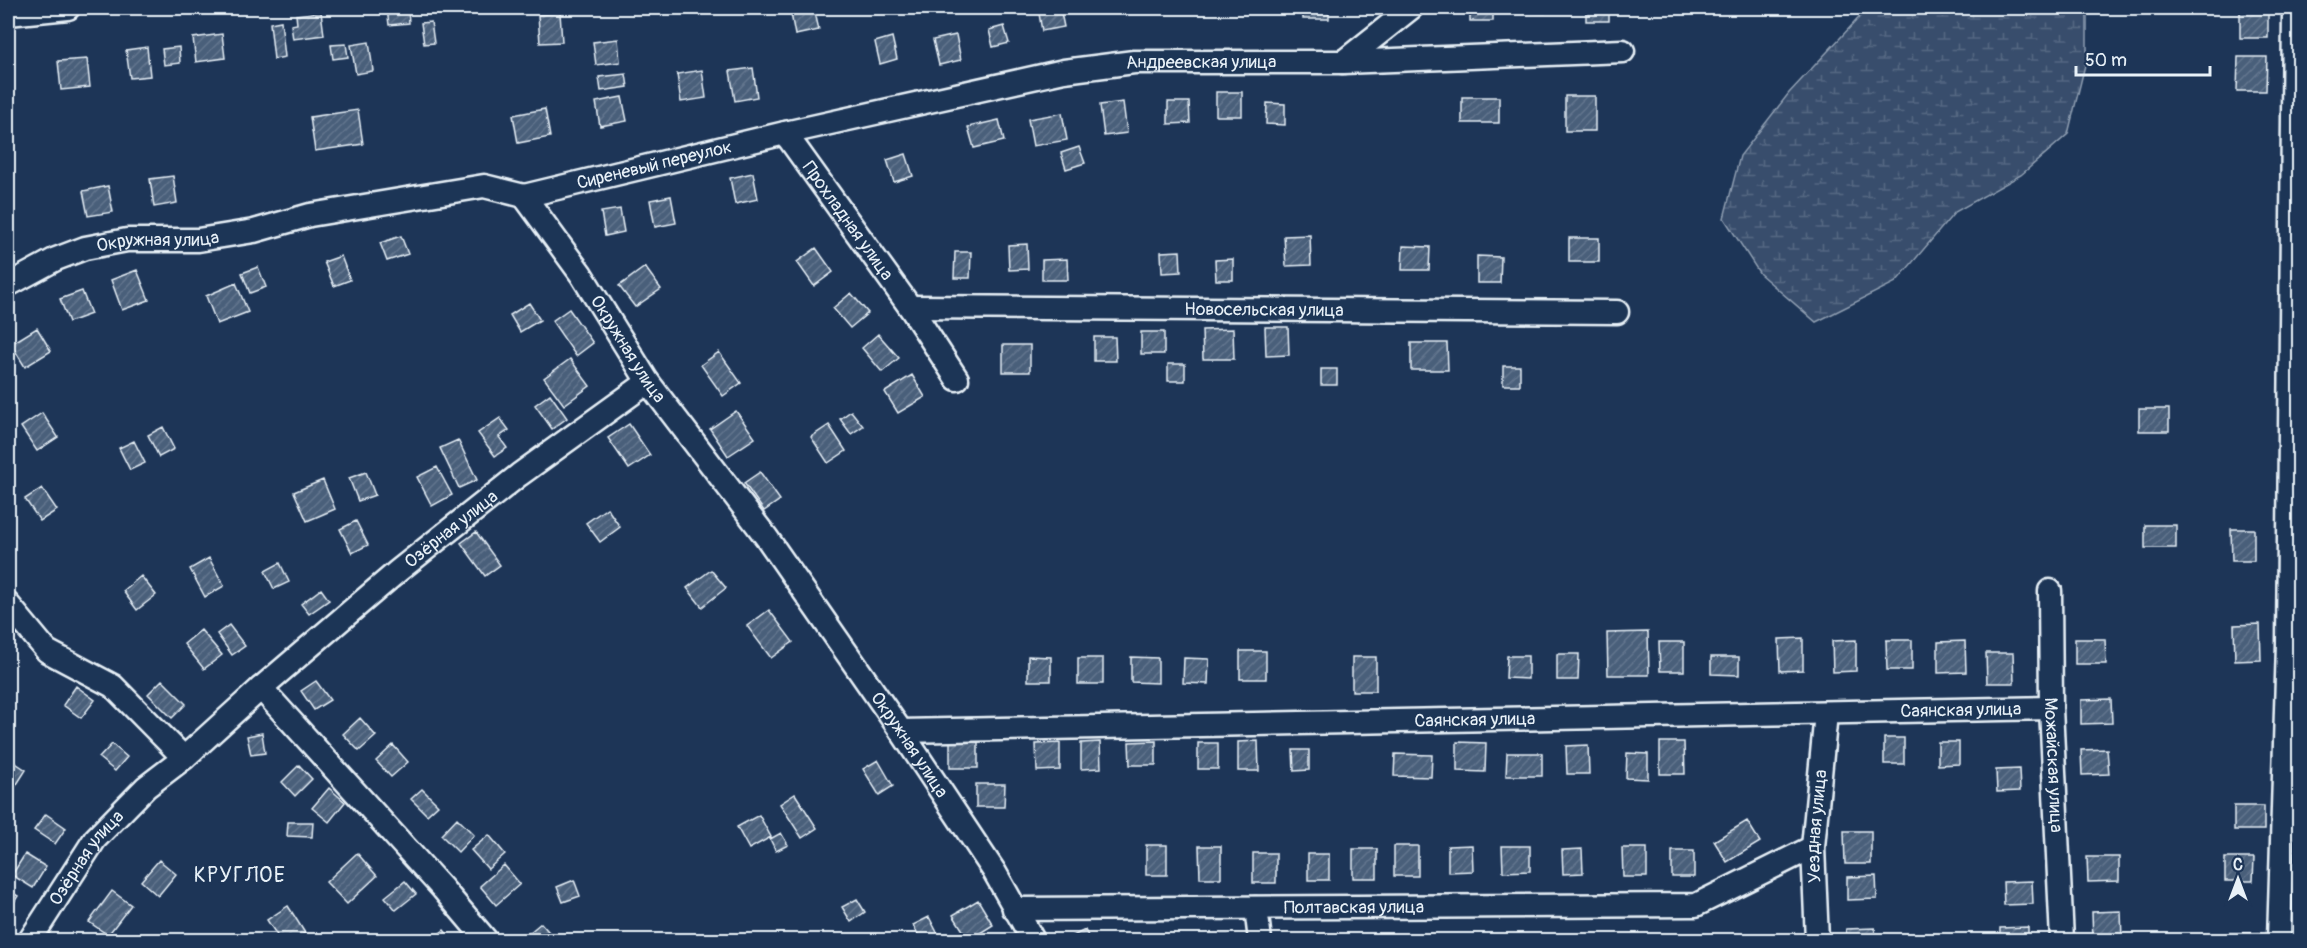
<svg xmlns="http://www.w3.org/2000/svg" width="2307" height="948" font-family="Pangolin,sans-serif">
<defs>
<pattern id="wetland-marsh" width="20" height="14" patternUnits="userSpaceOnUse" patternTransform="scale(1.5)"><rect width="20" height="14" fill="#374d6c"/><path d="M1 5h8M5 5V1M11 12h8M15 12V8" fill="none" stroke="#546782"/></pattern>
<pattern id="building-hatch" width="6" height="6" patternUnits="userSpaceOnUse" patternTransform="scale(1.5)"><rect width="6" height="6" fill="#495e7a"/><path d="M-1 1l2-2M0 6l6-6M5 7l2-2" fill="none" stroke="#63768e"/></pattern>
</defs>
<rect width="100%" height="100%" fill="#1d3557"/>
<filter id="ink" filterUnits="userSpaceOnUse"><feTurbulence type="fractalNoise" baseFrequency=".0167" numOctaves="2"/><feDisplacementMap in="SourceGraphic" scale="12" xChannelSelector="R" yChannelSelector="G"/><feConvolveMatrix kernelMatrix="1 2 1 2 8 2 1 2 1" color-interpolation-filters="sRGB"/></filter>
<g filter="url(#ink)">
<path fill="url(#wetland-marsh)" stroke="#909fb2" stroke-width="1.5" d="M1868 8H2087V57L2068 134 2021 175 1955 212 1896 282 1816 322 1760 274 1724 218 1740 156 1789 93Z"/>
<path fill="url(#building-hatch)" stroke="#e8f1f8" stroke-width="1.5" d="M387 8H408L409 23 389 25Z
M790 8H814L819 30 795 35Z
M1038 8H1060L1064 27 1042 31Z
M1136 8H1162L1163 12 1136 13Z
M1303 8H1329V19H1303Z
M1470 8H1493V21H1470Z
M1522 8H1545V13L1522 12Z
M1586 8H1609V21H1586Z
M2240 8H2268V38H2240Z
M321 12 324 35 293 39 291 25 297 24 296 15Z
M560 13 562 42 540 43 538 15Z
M281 21 285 57 274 59 270 23Z
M431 22 434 43 424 44 421 23Z
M1004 26 1009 43 993 47 989 30Z
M222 34 225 58 196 62 193 38Z
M956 35 961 60 939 65 933 40Z
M892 37 897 59 880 64 875 42Z
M618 39 620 62 596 65 593 42Z
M369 42 373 71 356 74 351 45Z
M346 44 348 57 333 59 331 45Z
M147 47 150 76 130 78 126 50Z
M179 47 180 63 164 65 162 49Z
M2238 57H2267L2266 91H2237Z
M87 59 90 87 61 90 58 61Z
M753 68 757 97 735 101 730 71Z
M702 70 706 98 681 102 677 74Z
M626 74 628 87 601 91 599 77Z
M1216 92H1242V116H1216Z
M1565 96H1595V131H1565Z
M622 97 627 121 600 126 596 102Z
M1462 97H1499V123H1462Z
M1123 102 1127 133 1104 136 1100 105Z
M1168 102H1189L1190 123 1168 124Z
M1267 103 1285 104V125L1266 124Z
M545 109 550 137 518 143 513 115Z
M358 110 363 144 315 151 310 117Z
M1062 113 1067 140 1033 146 1028 119Z
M999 120 1004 141 974 148 968 127Z
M1079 147 1085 163 1066 169 1061 153Z
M906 154 913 176 894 182 887 160Z
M753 173 758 199 735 204 730 178Z
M173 176 177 203 154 207 150 179Z
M108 186 113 212 88 216 83 191Z
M671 196 676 223 655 227 650 200Z
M620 209 624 232 605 236 601 212Z
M1310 235 1311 265 1286 266 1284 236Z
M401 236 408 254 387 261 380 243Z
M1569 238H1599V262H1569Z
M1027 244 1028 269 1009 270 1008 245Z
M1403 246 1430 247 1429 270H1402Z
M816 248 833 272 814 286 797 262Z
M1180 251 1181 272 1162 273 1161 252Z
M955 252H971L970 278H954Z
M341 256 350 280 334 286 324 262Z
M1477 256 1501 257 1500 283H1477Z
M1067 259 1068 280H1042V260Z
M1233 259V280H1216L1215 260Z
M258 267 266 287 250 293 242 273Z
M645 267 661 289 635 307 619 286Z
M137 270 149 300 122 310 111 280Z
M236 283 248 312 217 324 206 296Z
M82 291 91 314 69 322 60 299Z
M851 293 868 313 850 328 833 308Z
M529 303 540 320 520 332 510 315Z
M569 309 593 343 576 356 552 321Z
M1265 327H1288L1289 355 1266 356Z
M37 328 51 351 25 367 11 344Z
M1233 329 1234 359H1203L1202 330Z
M1141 332H1164V354H1141Z
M878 334 899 358 882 372 862 348Z
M1094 337H1115L1116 361H1094Z
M1411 343H1447L1448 370H1411Z
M1003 345H1030V372H1003Z
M719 352 741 383 723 396 701 365Z
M570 359 590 386 564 405 544 378Z
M1168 364H1185V381H1168Z
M1503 366H1520V385H1503Z
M1321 369H1337V385H1321Z
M912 375 925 397 898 413 885 392Z
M550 394 567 418 552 429 535 405Z
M2139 409H2169V431H2139Z
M736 411 755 438 728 456 710 429Z
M851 411 863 426 851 434 840 419Z
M42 413 58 437 37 451 21 427Z
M500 418 509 430 499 437 507 448 495 456 478 433Z
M629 424 650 455 629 469 608 438Z
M829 425 846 451 828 463 811 437Z
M163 427 174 449 159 457 148 435Z
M458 440 477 480 459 488 440 448Z
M134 441 145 463 130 470 119 448Z
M437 467 452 495 432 506 417 477Z
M366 472 375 495 358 501 349 478Z
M760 472 780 500 764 511 744 483Z
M323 480 335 509 307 521 294 492Z
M42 488 57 510 40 521 25 499Z
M607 508 620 527 600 542 586 523Z
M356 521 368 545 352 553 340 529Z
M2145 525H2176V548H2145Z
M2231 529H2254V561H2232Z
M476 532 500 565 485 576 461 543Z
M209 558 224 586 205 597 190 569Z
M280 563 289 582 274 589 265 571Z
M711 570 726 588 702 607 687 588Z
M141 576 156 595 137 610 123 591Z
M321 589 329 600 309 614 301 604Z
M769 610 793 642 771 658 747 626Z
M2260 624 2261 660 2235 661 2234 625Z
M229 625 245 646 232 655 217 634Z
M201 630 222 655 204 669 184 644Z
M1648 632 1649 675H1608L1607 633Z
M1803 638V670L1780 671 1779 639Z
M2075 639H2105L2106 664H2075Z
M1856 640V671L1833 672 1832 641Z
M1886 640H1912V670H1887Z
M1965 641 1966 672 1938 673V642Z
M1659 642H1684V671H1660Z
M1240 651H1266V679H1240Z
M1986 653H2013L2014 683H1987Z
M1557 654H1579L1578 680H1557Z
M1028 656 1051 657V681H1028Z
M1507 656H1528V679L1506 678Z
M1131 657 1158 658V683L1131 682Z
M1352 657H1376V691H1352Z
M1711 657H1739V675L1711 674Z
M1078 658H1103V684H1078Z
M1184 658 1209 659 1208 684 1183 683Z
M162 680 186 704 172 718 148 694Z
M316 681 330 700 314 710 301 691Z
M76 686 95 700 81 718 63 705Z
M2111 699 2112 723 2081 724V700Z
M360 718 376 736 359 751 343 734Z
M262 733 265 753 251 755 247 736Z
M1884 738H1904V764H1884Z
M950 741 978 742V768H950Z
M1156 741V765H1130L1129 742Z
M1258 741 1259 771H1238V742Z
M1100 742 1101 768 1081 769V743Z
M1457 742 1486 743 1485 772 1457 771Z
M1660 742H1684L1685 774H1660Z
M1938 742H1959V764L1938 765Z
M1060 743V770L1037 771 1036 744Z
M1198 743H1218V769H1198Z
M112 744 127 757 115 771 99 758Z
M393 745 408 762 391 777 376 761Z
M1588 745 1589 774H1567L1566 746Z
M2107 749 2109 774 2082 775 2081 750Z
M1293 750H1309V770L1294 771Z
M1507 753H1542V776H1506Z
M1627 753 1648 754V779L1626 778Z
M1395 754 1432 755 1431 777 1394 776Z
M8 758 26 770 12 792 8 789Z
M878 760 893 786 879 795 863 769Z
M299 765 312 779 295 796 282 782Z
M2019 769 2020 791 1997 792 1996 770Z
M976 784H1005L1004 807H976Z
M329 788 345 802 329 822 312 808Z
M422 789 438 805 427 815 411 799Z
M795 794 817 828 802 838 780 804Z
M2234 806H2264V830H2234Z
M46 814 66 828 55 844 34 830Z
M759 815 771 837 749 849 737 827Z
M457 818 474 835 458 852 441 835Z
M1747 821 1760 842 1727 862 1714 841Z
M288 822H313L312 837 287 836Z
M1844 831H1871V864H1845Z
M781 833 788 845 776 851 770 839Z
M489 835 505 854 488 869 471 850Z
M1146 845H1167V875H1146Z
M1472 845 1473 871 1448 872V846Z
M1199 846H1221V878H1200Z
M1394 846H1418V876H1394Z
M1502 846H1530V871L1503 872Z
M1622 848H1647V877H1623Z
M1353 849H1377V878H1353Z
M1582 849 1583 873 1563 874 1562 850Z
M1672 851H1694V877H1672Z
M357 853 377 876 347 904 326 882Z
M1253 853H1276V883H1253Z
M25 854 46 867 33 888 12 875Z
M1308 854H1329V880H1308Z
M2087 857H2119V881L2088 882Z
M2225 858H2254L2253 881H2225Z
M159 860 176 874 158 896 141 881Z
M504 865 520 884 496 905 480 886Z
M1876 876 1877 899 1847 900V877Z
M574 880 580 896 563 902 557 887Z
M405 881 416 894 396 910 385 897Z
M2032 881 2033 904 2004 905 2003 882Z
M8 890 18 896 8 912Z
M112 891 131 905 108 935 89 922Z
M857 899 865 912 851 922 842 907Z
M978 900 993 925 969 940 953 915Z
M288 906 305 933 293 940H280L267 920Z
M2121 911 2122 939 2093 940 2092 912Z
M929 917 941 940H921L913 925Z
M541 923 554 938 550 940H525L523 938Z
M2028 927V940H2000V928Z
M1875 928 1876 940H1847L1846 929Z
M444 930 452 940H431Z
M1085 930 1090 940H1065Z
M2226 933H2259L2258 940H2226Z
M1139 936H1159V940H1139Z
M1208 936H1228V940H1208Z
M1294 936H1318V940H1294Z
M1345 936H1373V940H1345Z"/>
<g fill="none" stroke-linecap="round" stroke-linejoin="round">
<g stroke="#e8f1f8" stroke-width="27">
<g id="minor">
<path d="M8 14 68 8"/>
<path d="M1343 62 1411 8"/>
<path id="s1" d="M785 133 910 307 957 379"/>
<path id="s2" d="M524 196 785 133 1064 71 1134 62H1343L1623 51"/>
<path id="s3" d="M8 285 56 259 85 248 127 240H198L254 231 310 215 484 186 524 196 581 274 648 382 767 538 901 731 994 871 1033 940"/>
<path id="s4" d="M910 307 1617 312"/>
<path id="s5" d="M2050 591 2051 708 2062 940"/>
<path d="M8 604 47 651 113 686 184 758"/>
<path id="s6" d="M261 688 398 571 519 475 648 382"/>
<path id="s7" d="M901 731 2051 708"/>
<path d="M1256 908 1260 940"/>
<path id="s8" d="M1014 909 1696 905 1813 847"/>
<path id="s9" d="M30 940 95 839 146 787 184 758 261 688 443 889 486 940"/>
<path id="s10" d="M1817 940 1813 847 1826 713"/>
<path d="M2279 940 2288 644 2294 11"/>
</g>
</g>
<use href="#minor" stroke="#1d3557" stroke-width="22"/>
</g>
</g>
<g text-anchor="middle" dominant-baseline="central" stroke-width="4.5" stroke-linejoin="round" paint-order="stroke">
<g font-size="18" fill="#e8f1f8" stroke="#1d3557">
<text stroke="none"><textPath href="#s2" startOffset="692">Андреевская улица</textPath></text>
<text stroke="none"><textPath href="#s2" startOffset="134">Сиреневый переулок</textPath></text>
<text stroke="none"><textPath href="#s1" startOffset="108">Прохладная улица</textPath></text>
<text stroke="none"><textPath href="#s3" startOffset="159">Окружная улица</textPath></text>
<text stroke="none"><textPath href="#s4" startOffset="354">Новосельская улица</textPath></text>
<text stroke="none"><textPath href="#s3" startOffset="717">Окружная улица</textPath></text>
<text stroke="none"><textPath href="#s6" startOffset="248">Озёрная улица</textPath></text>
<text stroke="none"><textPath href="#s7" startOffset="1060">Саянская улица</textPath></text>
<text stroke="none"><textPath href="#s7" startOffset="574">Саянская улица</textPath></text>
<text stroke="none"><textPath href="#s3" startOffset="1203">Окружная улица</textPath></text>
<text stroke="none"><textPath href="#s5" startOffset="174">Можайская улица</textPath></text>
<text stroke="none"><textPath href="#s10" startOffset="114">Уездная улица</textPath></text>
<text stroke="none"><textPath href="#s9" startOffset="100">Озёрная улица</textPath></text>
<text stroke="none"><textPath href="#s8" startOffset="340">Полтавская улица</textPath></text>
</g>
<g font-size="21" letter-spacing="1.5" fill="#e8f1f8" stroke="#1d3557">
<text x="240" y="875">КРУГЛОЕ</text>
</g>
</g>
<rect width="2307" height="948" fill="none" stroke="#1d3557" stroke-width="30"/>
<rect x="15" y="15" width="2277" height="918" fill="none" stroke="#e8f1f8" stroke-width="2" filter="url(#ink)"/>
<g transform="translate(2238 879)" stroke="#1d3557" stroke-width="4.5" paint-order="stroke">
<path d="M0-4.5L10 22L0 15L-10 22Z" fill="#e8f1f8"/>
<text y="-9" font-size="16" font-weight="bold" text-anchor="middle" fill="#e8f1f8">С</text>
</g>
<path d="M2076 66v9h134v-9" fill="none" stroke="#e8f1f8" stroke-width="3"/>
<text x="2085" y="66" font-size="18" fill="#e8f1f8" stroke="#1d3557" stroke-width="4.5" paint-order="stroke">50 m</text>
</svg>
